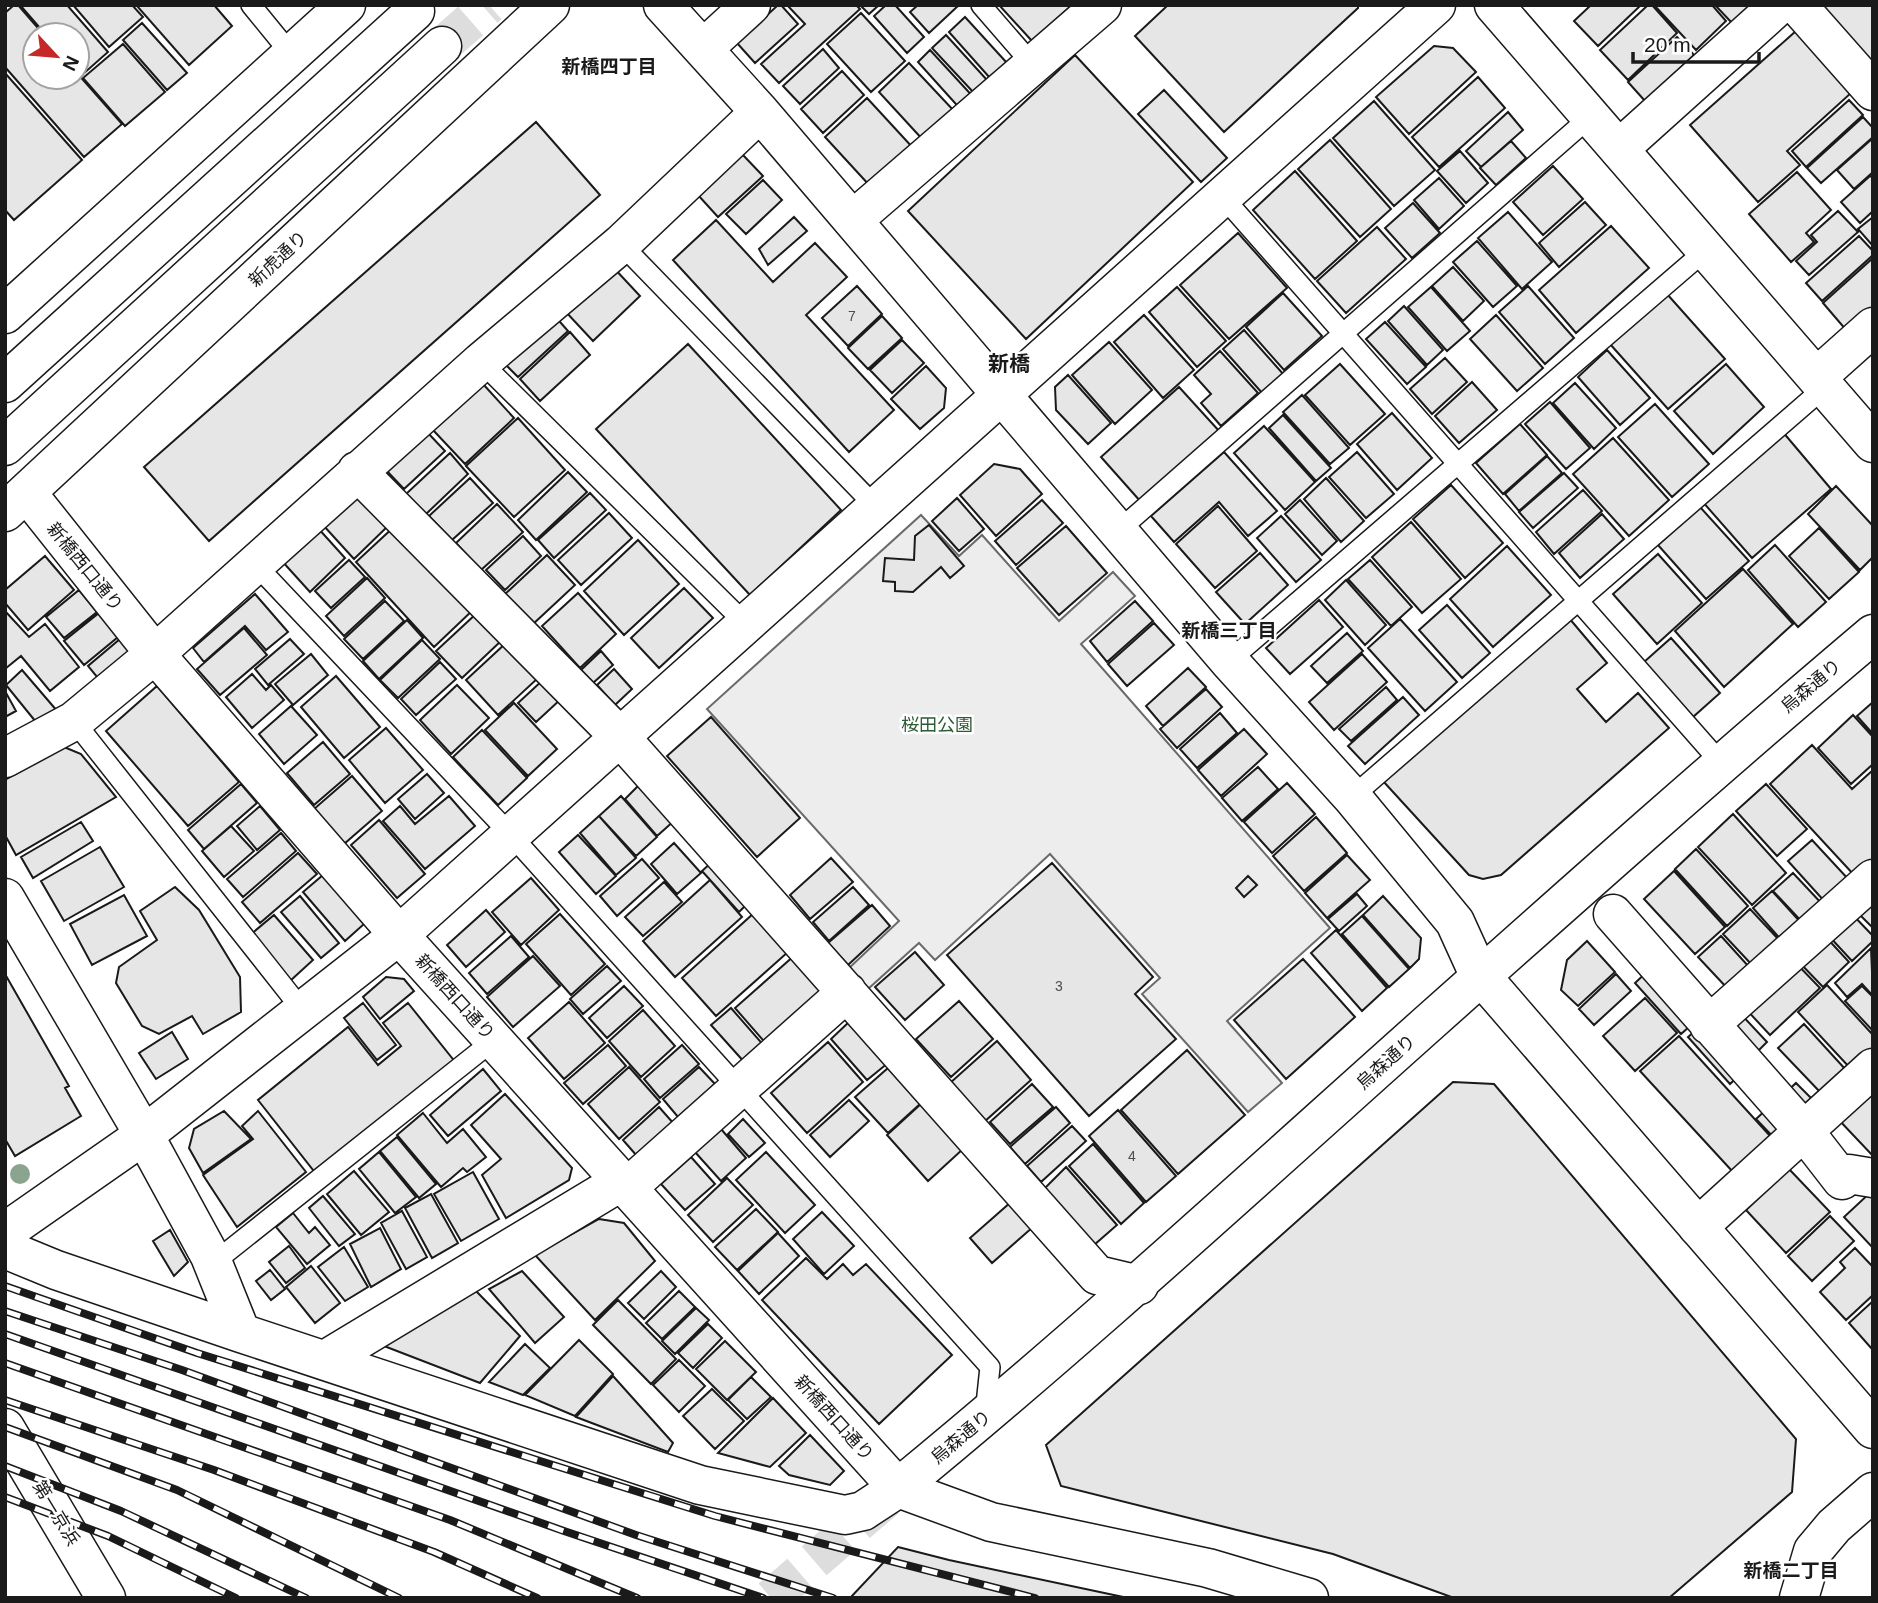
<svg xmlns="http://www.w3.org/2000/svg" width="1878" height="1603" font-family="Helvetica,'Noto Sans JP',sans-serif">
<rect width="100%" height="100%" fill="#fff"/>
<path fill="#ededed" stroke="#6a6a6a" stroke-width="2" d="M921 515 959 556 982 535 1059 621 1113 572 1135 596 1081 644 1330 928 1227 1021 1282 1083 1248 1112 1142 994 1160 978 1050 854 935 960 919 943 868 989 848 969 899 921 707 709Z"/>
<path fill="#e6e6e6" stroke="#1a1a1a" stroke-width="2" d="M14 5H18L44 35H35V77H77V73L122 124 84 157 5 67V13Z
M20 5H67L108 52 82 75 77 70V35H46Z
M73 5H132L143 17 109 47Z
M214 5 232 26 189 65 137 6Z
M778 5H781L798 24 755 63 737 43Z
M787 5H856L860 9 779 83 761 64 805 24Z
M860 5H879L869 14Z
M886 5H895L924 37 907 53 874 16Z
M918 5H959L929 33 910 12Z
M999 5H1072L1032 41Z
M1168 5H1358V8L1224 132 1135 36Z
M1591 5H1641L1598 46 1574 21Z
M1648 5H1652L1677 33 1628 80 1600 50Z
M1654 5H1712L1726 21 1696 50Z
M1715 5H1750L1732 23Z
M1821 5H1873V63Z
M861 13 905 61 871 92 827 44Z
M965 17 1007 63 990 78 949 32Z
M142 23 187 73 167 90 123 40Z
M1796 31 1851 93 1787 151 1800 165 1758 202 1690 125Z
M946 35 987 80 974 93 932 48Z
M1677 37 1694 55 1645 101 1628 82Z
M123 44 165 92 125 126 83 78Z
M1434 46 1453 48 1476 72 1409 134 1376 97Z
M823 49 839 68 800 104 783 86Z
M930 50 977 101 964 113 918 62Z
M1075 55 1193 182 1026 339 908 211Z
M909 63 955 112 924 141 879 92Z
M842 71 864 95 823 133 801 109Z
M5 73 82 160 14 220 5 210Z
M1478 77 1505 108 1439 167 1412 137Z
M1164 90 1227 158 1201 182 1138 114Z
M867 98 914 149 871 187 825 137Z
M1849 100 1863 115 1806 167 1792 151Z
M1374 101 1435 170 1394 206 1333 138Z
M1508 112 1523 130 1481 167 1466 151Z
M1863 117 1873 128V137L1821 183 1807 168Z
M536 122 600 195 209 541 144 467Z
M1873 138V172L1854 189 1837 170Z
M1330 140 1391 209 1360 237 1298 169Z
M1511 141 1526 158 1496 185 1480 168Z
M1460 151 1488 183 1466 203 1437 171Z
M742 154 763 176 718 217 698 195Z
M1553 166 1583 199 1543 235 1513 202Z
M1295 171 1357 241 1315 279 1253 210Z
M1797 172 1831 210 1806 233 1814 242 1791 262 1749 214Z
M1870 176 1873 178V211L1860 223 1841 202Z
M1439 178 1464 206 1439 229 1414 200Z
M763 180 782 200 746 234 726 214Z
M1585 202 1606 225 1559 267 1539 243Z
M1413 203 1440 233 1412 258 1385 228Z
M1838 211 1858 232 1809 275 1796 261 1817 242 1811 235Z
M1508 212 1552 262 1522 289 1478 238Z
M794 217 807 231 768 265 759 249Z
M1873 217V246L1858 229Z
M716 220 773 282 815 243 847 277 806 315 894 410 849 452 673 260Z
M1611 226 1649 268 1576 333 1539 290Z
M1377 227 1406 259 1346 313 1317 281Z
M1238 233 1287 288 1229 339 1180 285Z
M1859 236 1873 251V255L1822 301 1806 283Z
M1477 241 1517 286 1493 307 1453 262Z
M1873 258V308L1847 331 1823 303Z
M612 266 640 296 593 341 565 311Z
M1453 267 1484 301 1463 321 1432 286Z
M857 286 882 314 848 346 822 318Z
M1528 286 1574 338 1545 364 1499 312Z
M1177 287 1226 341 1197 367 1149 312Z
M1431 287 1470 331 1447 351 1408 307Z
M1283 293 1322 336 1284 370 1246 327Z
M1667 294 1725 359 1668 409 1610 344Z
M1404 306 1443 350 1427 365 1388 321Z
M553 314 568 331 518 377 502 361Z
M1144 315 1194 370 1163 398 1114 342Z
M1496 315 1543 368 1517 391 1470 339Z
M882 316 902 338 868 369 848 348Z
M1385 322 1426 367 1407 384 1366 339Z
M1244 330 1284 375 1263 394 1223 349Z
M570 332 590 355 540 401 520 379Z
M902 340 924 363 892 393 870 370Z
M1109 342 1152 390 1115 424 1072 375Z
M688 344 841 510 750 595 596 429Z
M1607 350 1650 398 1620 425 1578 377Z
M1220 351 1258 393 1221 426 1201 403 1211 394 1194 375Z
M1445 358 1467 382 1432 414 1410 389Z
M1340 364 1385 414 1350 445 1305 395Z
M1726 364 1764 407 1713 454 1674 411Z
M926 366 946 388 944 408 920 429 891 399Z
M1068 375 1111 423 1088 444 1056 410 1055 387Z
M1472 382 1497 410 1459 443 1435 416Z
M1575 383 1616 428 1594 449 1553 403Z
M483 384 514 418 465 464 433 430Z
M1179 387 1220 432 1141 502 1101 457Z
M1302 395 1349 448 1330 464 1283 412Z
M1550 402 1590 448 1566 469 1525 424Z
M1655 404 1709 464 1672 497 1618 437Z
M1392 413 1432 458 1397 490 1357 444Z
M1283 415 1331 468 1316 481 1269 428Z
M518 418 565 470 514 517 466 466Z
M1520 424 1547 455 1503 494 1476 463Z
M1264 426 1315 482 1285 510 1234 453Z
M1782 431 1831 489 1752 558 1702 501Z
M427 432 445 451 404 489 386 470Z
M1613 438 1669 500 1629 536 1573 474Z
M1224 452 1277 511 1248 536 1219 502 1174 542 1151 516Z
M1357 452 1394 494 1366 518 1329 477Z
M450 453 468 474 425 515 406 494Z
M1547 456 1562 473 1519 511 1505 494Z
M994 464 1020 469 1042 494 996 536 960 495Z
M568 472 587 492 536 540 518 520Z
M1564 473 1578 488 1533 528 1519 512Z
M470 478 493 503 452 540 429 516Z
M1326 478 1364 521 1341 542 1304 499Z
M1451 485 1503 543 1465 578 1413 519Z
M1836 486 1873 526V557L1860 570 1808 514Z
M1583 490 1602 511 1554 554 1536 532Z
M358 493 388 526 354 559 323 525Z
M590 493 606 510 554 558 538 540Z
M957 498 984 529 959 551 932 521Z
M1042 500 1063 523 1016 565 995 541Z
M1300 500 1337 541 1322 555 1285 514Z
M497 504 523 532 481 570 456 543Z
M1218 506 1257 551 1215 588 1176 544Z
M1700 507 1749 561 1706 599 1658 545Z
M609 513 632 538 581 585 558 560Z
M1602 514 1624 539 1580 578 1559 553Z
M1281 516 1321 560 1296 582 1257 538Z
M1411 522 1461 579 1422 613 1372 557Z
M396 525 474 609 434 647 356 562Z
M929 525 964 566 950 578 941 567 913 592 895 591V582L883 581 885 558 914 560 915 536Z
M1066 526 1107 573 1059 615 1017 568Z
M317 527 345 558 310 592 281 560Z
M1819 528 1859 572 1829 599 1789 556Z
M523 536 541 556 505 590 486 570Z
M638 540 679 584 624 635 584 591Z
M1775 545 1826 602 1798 627 1748 570Z
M1507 546 1551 595 1493 647 1450 599Z
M1260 553 1288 585 1245 624 1216 592Z
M1658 554 1702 603 1657 644 1613 594Z
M547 555 575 585 532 625 504 595Z
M45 556 74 590 28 630 5 603V590Z
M349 560 365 577 331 608 315 591Z
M1370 560 1412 607 1391 626 1348 579Z
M1743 569 1793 624 1724 687 1675 631Z
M367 578 385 598 344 636 326 616Z
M1346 580 1386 625 1365 645 1325 600Z
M684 588 713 618 659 668 631 638Z
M79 590 97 612 64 638 46 617Z
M578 593 616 634 580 668 542 626Z
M255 594 288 632 266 650 245 626 204 662 193 648Z
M1319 600 1343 627 1290 674 1266 648Z
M385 601 404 621 363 659 344 639Z
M1135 601 1153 621 1107 662 1090 641Z
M1447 605 1490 653 1462 678 1419 630Z
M5 611 29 637 45 624 79 667 50 691 21 656 5 669Z
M99 613 118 637 84 665 64 641Z
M477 613 502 640 462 678 436 651Z
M1569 618 1607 663 1577 689 1606 722 1638 693 1669 728 1501 875 1483 879 1469 875 1383 781Z
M1400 619 1457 682 1425 711 1368 648Z
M407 620 423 638 379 679 363 661Z
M1154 623 1174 645 1127 686 1108 664Z
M244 628 267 655 220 695 197 669Z
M1347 633 1363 651 1327 683 1311 666Z
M1671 638 1720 693 1693 717 1644 662Z
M120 639 134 656 102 683 88 666Z
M290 639 304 654 268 685 255 669Z
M422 640 440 659 398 698 380 680Z
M506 643 538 678 498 715 466 680Z
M601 651 613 665 593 683 581 670Z
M311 654 328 675 293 705 275 684Z
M1362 654 1387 682 1334 730 1309 702Z
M440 662 456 679 416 715 401 699Z
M1188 668 1206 687 1163 726 1146 706Z
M614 669 632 689 615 705 597 685Z
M22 670 58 712 40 727 6 685Z
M252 674 266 690 271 685 284 700 252 728 226 697Z
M336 676 380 727 344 758 301 707Z
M544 679 561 699 536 722 518 703Z
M457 685 489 718 451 754 420 720Z
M157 686 239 782 188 826 106 731Z
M1386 687 1397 700 1351 741 1339 729Z
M1206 689 1222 707 1177 748 1160 729Z
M5 691 16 711 5 717Z
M1403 697 1419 715 1365 764 1348 746Z
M1873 702V734L1857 716Z
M514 703 557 749 528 776 485 730Z
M291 706 317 735 284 764 259 734Z
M1220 713 1237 733 1197 768 1180 749Z
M1853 715 1873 737V764L1851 784 1818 748Z
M711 717 800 818 757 857 667 756Z
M386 728 423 770 385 803 349 760Z
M1244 729 1267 754 1221 796 1198 770Z
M482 730 527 778 498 805 453 757Z
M323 742 350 774 314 805 287 773Z
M1812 745 1852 789 1873 770V860L1855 876 1770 784Z
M64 747 81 754 116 797 16 855 5 835V780Z
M1258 767 1278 789 1242 821 1222 798Z
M427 774 444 793 415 819 398 799Z
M352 776 382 811 344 844 314 809Z
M1287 783 1315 814 1272 853 1244 822Z
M241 784 257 803 204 849 188 830Z
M1766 784 1807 829 1777 856 1736 811Z
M638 786 675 820 657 836 625 799Z
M449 796 475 826 425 869 383 821 400 806 415 824Z
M621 796 657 837 636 856 599 816Z
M260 806 280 830 257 850 237 826Z
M1733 814 1786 873 1752 905 1698 847Z
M599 816 636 858 616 875 580 833Z
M1316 817 1347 853 1304 891 1273 856Z
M379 820 425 874 397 898 351 845Z
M81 822 93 841 33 878 21 857Z
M231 826 254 851 224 877 202 851Z
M281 833 296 851 243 897 227 879Z
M578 835 616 876 596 894 559 852Z
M1812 840 1850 881 1826 903 1788 861Z
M674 843 701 873 677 894 651 864Z
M100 847 124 887 64 921 41 881Z
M1696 849 1748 906 1727 926 1675 869Z
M298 853 317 874 260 923 242 902Z
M1347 855 1370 880 1327 918 1305 893Z
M831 858 853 882 810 919 790 895Z
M642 859 659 878 617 916 600 896Z
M712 862 749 902 739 912 702 871Z
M1052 863 1153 977 1135 994 1176 1039 1089 1116 947 955Z
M1674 871 1725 927 1695 954 1644 899Z
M1793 873 1824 906 1804 924 1773 891Z
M323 875 364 924 345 941 303 892Z
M1248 876 1257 885 1244 897 1236 888Z
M531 878 559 910 521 945 492 912Z
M710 880 742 917 675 977 643 941Z
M664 882 682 902 643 936 625 917Z
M175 887 199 910 240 977 241 1012 203 1034 192 1016 159 1034 142 1026 116 983 119 967 157 940 140 911Z
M853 887 869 905 829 941 813 922Z
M1772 891 1803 925 1784 943 1753 908Z
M1357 894 1367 906 1339 931 1328 919Z
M124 895 147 936 92 965 70 924Z
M300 896 339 943 321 958 281 912Z
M1383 896 1421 938 1419 959 1410 968 1363 915Z
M1873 899V928L1858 913Z
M872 905 890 926 848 965 828 943Z
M1750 909 1780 941 1753 966 1723 934Z
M486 910 505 932 466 967 447 945Z
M1850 912 1873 936V941L1852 961 1827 934Z
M754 913 788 952 716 1016 682 978Z
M560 914 605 964 571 995 526 944Z
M274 915 313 960 290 981 250 935Z
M1362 916 1409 969 1389 987 1342 934Z
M1336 930 1387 988 1362 1011 1311 953Z
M1824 935 1849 962 1823 987 1797 960Z
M511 936 529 957 487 994 469 973Z
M1721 936 1750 968 1728 989 1698 957Z
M1587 941 1615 972 1578 1006 1561 990 1567 960Z
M1871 948 1873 996 1862 984 1847 997 1835 983Z
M915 952 944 985 905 1020 875 987Z
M795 955 829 993 769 1047 735 1008Z
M533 956 560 986 513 1027 487 997Z
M1303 959 1355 1017 1286 1079 1234 1020Z
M1793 960 1820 988 1770 1035 1744 1007Z
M607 966 621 981 583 1014 570 999Z
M1651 968 1698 1019 1681 1034 1635 983Z
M5 974 69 1086 65 1088 81 1116 15 1156 5 1139Z
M1616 974 1631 991 1594 1025 1579 1009Z
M386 977 404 979 414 991 380 1019 363 997Z
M1827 985 1873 1035V1049L1851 1069 1798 1012Z
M624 986 643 1006 607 1038 589 1018Z
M1862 986 1873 997V1031L1845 1001Z
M1645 998 1677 1033 1635 1071 1603 1036Z
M959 1001 993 1039 951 1077 916 1039Z
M569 1002 605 1043 564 1079 528 1038Z
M363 1003 396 1045 377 1060 344 1018Z
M408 1003 456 1063 317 1175 258 1100 348 1027 378 1065 401 1046 383 1023Z
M731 1008 765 1047 746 1064 711 1025Z
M643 1010 675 1046 641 1077 609 1041Z
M1738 1011 1767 1042 1752 1057 1723 1026Z
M850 1021 888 1063 867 1080 831 1039Z
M1804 1024 1846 1070 1821 1093 1778 1048Z
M1702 1025 1744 1071 1730 1084 1688 1037Z
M172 1032 188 1059 156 1079 139 1053Z
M1679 1036 1771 1137 1733 1172 1640 1071Z
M997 1041 1031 1080 984 1122 950 1083Z
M828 1042 863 1082 807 1133 771 1093Z
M608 1045 626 1066 583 1104 564 1083Z
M682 1045 699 1064 660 1098 644 1079Z
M1187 1050 1245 1115 1178 1174 1121 1110Z
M629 1067 660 1102 619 1139 588 1104Z
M699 1067 715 1084 678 1117 663 1099Z
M888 1068 920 1104 888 1133 855 1097Z
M483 1069 501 1091 448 1136 430 1115Z
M1453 1082 1494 1084 1796 1439 1792 1492 1669 1598H1454L1333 1554 1061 1486 1046 1445Z
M1796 1083 1817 1104 1804 1117 1783 1095Z
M1032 1084 1053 1107 1010 1144 990 1122Z
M1873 1092V1156L1838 1119Z
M505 1094 572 1168 569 1180 506 1218 482 1175 501 1159 471 1125Z
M849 1100 869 1121 830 1157 810 1135Z
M922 1103 963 1149 928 1181 887 1135Z
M659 1107 674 1124 637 1156 623 1140Z
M1056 1107 1070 1123 1025 1164 1010 1147Z
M1768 1108 1789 1131 1778 1142 1756 1119Z
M1118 1110 1176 1176 1146 1202 1089 1136Z
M224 1111 251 1139 203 1173 189 1148 194 1129Z
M258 1111 306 1172 237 1227 203 1175 253 1139 242 1126Z
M423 1113 447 1143 463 1129 486 1157 467 1172 463 1168 441 1187 397 1135Z
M743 1119 765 1143 749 1157 728 1134Z
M1072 1126 1086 1141 1041 1182 1027 1166Z
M721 1129 746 1158 721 1181 695 1152Z
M397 1137 436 1184 419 1198 380 1151Z
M1093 1144 1144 1203 1121 1224 1069 1166Z
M379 1152 416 1197 395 1213 359 1169Z
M766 1152 815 1205 785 1233 736 1180Z
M691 1157 715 1184 685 1210 661 1184Z
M1066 1167 1117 1225 1094 1245 1044 1189Z
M1789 1169 1830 1212 1786 1253 1746 1210Z
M354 1171 389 1212 361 1235 327 1194Z
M473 1172 499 1219 461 1241 434 1194Z
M727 1178 753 1205 713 1242 688 1215Z
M1873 1190V1248L1844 1217Z
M431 1194 458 1243 432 1258 405 1208Z
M323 1196 355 1234 339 1246 309 1208Z
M1011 1202 1033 1227 992 1263 970 1238Z
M756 1209 778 1232 737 1270 715 1247Z
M402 1211 427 1257 406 1269 381 1223Z
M822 1212 854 1246 824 1274 793 1239Z
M293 1213 309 1233 315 1227 330 1245 307 1264 276 1227Z
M1830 1216 1854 1241 1812 1281 1788 1256Z
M599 1219 624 1223 655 1261 595 1320 535 1255Z
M380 1228 401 1269 371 1287 350 1244Z
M170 1230 188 1262 174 1276 153 1241Z
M778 1233 799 1256 759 1294 738 1271Z
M289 1246 305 1268 286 1283 269 1262Z
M344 1247 368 1287 345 1301 318 1267Z
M1855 1248 1873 1267V1295L1846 1320 1820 1292 1845 1268 1840 1262Z
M806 1258 827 1279 843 1264 853 1275 866 1264 952 1355 879 1424 762 1300Z
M311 1266 340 1303 315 1323 286 1287Z
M270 1270 285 1289 271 1300 256 1281Z
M522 1271 564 1317 535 1343 489 1289Z
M661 1271 676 1287 644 1319 628 1303Z
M476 1291 520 1336 480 1383 384 1346Z
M679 1291 695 1307 662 1339 646 1323Z
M618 1300 676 1359 651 1384 593 1325Z
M1873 1301V1348L1872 1349 1849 1323Z
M696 1308 709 1320 675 1354 662 1341Z
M708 1324 722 1338 693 1368 678 1353Z
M579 1340 613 1374 575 1416 525 1395Z
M725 1341 756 1372 727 1400 696 1369Z
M525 1344 550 1368 523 1395 489 1382Z
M679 1360 705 1386 679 1412 653 1385Z
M613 1376 673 1443 668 1452 576 1417Z
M751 1377 771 1397 747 1419 728 1400Z
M712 1389 744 1421 715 1449 683 1416Z
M773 1398 806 1433 770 1467 718 1453Z
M810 1435 844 1471 830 1485 789 1475 779 1466Z
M898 1547 949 1560 1128 1598H850Z"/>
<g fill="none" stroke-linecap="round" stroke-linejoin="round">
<path stroke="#ddd" stroke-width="38" stroke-dasharray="38 19" stroke-linecap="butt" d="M771 1598 886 1499"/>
<path stroke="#ddd" stroke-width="38" stroke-dasharray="38 19" stroke-linecap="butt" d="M442 46 489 5"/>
<g stroke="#1a1a1a" stroke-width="22">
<path id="lane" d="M251 5 291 54
M981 5 1033 65
M1223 197 1721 763
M621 244 876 507
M481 362 746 624
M1118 531 1590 117
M255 564 511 835 990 1367 985 1414
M1229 661 1706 250
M74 721 303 1011
M1352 797 1825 387
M212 1264 494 1040"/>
</g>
<g stroke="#1a1a1a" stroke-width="41">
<path id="street" d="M663 5 760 112 1229 661 1352 797 1455 922 1475 966 1482 977
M1797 5 1873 91
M703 49 751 5
M1619 149 1779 5
M853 220 1102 5
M1817 377 1873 327
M357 471 620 737 1097 1275 1139 1285
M27 493 155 654 399 935 898 1488 991 1522 1208 1568 1309 1598
M5 758 74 721 155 654 481 362 621 244 760 112
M5 898 144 1135 210 1256 241 1333
M1613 914 1804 1131 1842 1180 1849 1174 1873 1178
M1709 1025 1873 879
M628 1187 847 992
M1698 1227 1873 1068
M5 1232 144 1135 399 935 1436 5
M5 1249 56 1270 241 1333 700 1485 845 1515 863 1511 898 1488
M325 1360 622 1181
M1799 1598 1813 1551 1834 1526 1873 1492"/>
</g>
<g stroke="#1a1a1a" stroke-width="41">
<path id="secondary" d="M1494 5 1873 443
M5 314 346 5
M5 383 415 11
M5 446 442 46
M5 512 550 5
M1482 977 1873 1429
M898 1488C1081 1338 1255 1178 1432 1020 1578 890 1724 760 1873 634"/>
</g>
<g stroke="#1a1a1a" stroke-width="41">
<path id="highway" d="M5 1428 106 1598"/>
</g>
<use href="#lane" stroke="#fff" stroke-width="19"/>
<use href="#street" stroke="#fff" stroke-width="38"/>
<use href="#secondary" stroke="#fff" stroke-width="38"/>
<use href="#highway" stroke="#fff" stroke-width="38"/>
<g stroke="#1a1a1a" stroke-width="8">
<path id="rail" d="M5 1286 197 1353 715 1516 1035 1598
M5 1311 182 1370 636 1535 833 1598
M5 1334 564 1531 763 1598
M5 1363 450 1520 637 1598
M5 1400 214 1470 434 1552 537 1598
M5 1427 177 1490 399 1598
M5 1466 121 1511 306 1598
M5 1497 108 1536 236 1598"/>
</g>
<use href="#rail" stroke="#fff" stroke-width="5" stroke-dasharray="16" stroke-linecap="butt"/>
</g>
<circle fill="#8aa48f" cx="20" cy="1174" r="10"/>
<g text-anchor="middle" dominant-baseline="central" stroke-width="5" stroke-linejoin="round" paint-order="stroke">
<g font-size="14" fill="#4d4d4d">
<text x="852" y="316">7</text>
<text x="1059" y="986">3</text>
<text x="1132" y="1156">4</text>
</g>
<g font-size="18" fill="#1a1a1a" stroke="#fff">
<text transform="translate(278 259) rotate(-43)">新虎通り</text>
<text transform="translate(85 567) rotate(51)">新橋西口通り</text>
<text transform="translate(1811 686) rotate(-40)">烏森通り</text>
<text transform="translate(455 997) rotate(48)">新橋西口通り</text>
<text transform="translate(1386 1062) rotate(-42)">烏森通り</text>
<text transform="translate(834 1418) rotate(48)">新橋西口通り</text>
<text transform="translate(961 1437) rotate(-40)">烏森通り</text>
<text transform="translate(56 1513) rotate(59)">第一京浜</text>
</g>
<g font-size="18" fill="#2b5a34" stroke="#fff">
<text x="937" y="725">桜田公園</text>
</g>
<g font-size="19" font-weight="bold" fill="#1a1a1a" stroke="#fff">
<text x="609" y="66">新橋四丁目</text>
<text x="1229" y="630">新橋三丁目</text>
<text x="1791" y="1570">新橋二丁目</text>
</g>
<g font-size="21" font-weight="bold" fill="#1a1a1a" stroke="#fff">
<text x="1009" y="363">新橋</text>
</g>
</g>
<rect width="1878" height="1603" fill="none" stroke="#1a1a1a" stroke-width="14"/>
<g transform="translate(56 56) rotate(116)"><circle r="33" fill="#ffffff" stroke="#a3a3a3" stroke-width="2"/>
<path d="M0-5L12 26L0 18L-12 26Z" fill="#c62828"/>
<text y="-10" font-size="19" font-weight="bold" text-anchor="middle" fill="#1a1a1a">N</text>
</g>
<path d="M1633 52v10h126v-10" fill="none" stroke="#1a1a1a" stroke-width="3.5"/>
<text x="1644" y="52" font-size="21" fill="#1a1a1a" stroke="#ffffff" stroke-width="5" paint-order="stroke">20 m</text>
</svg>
